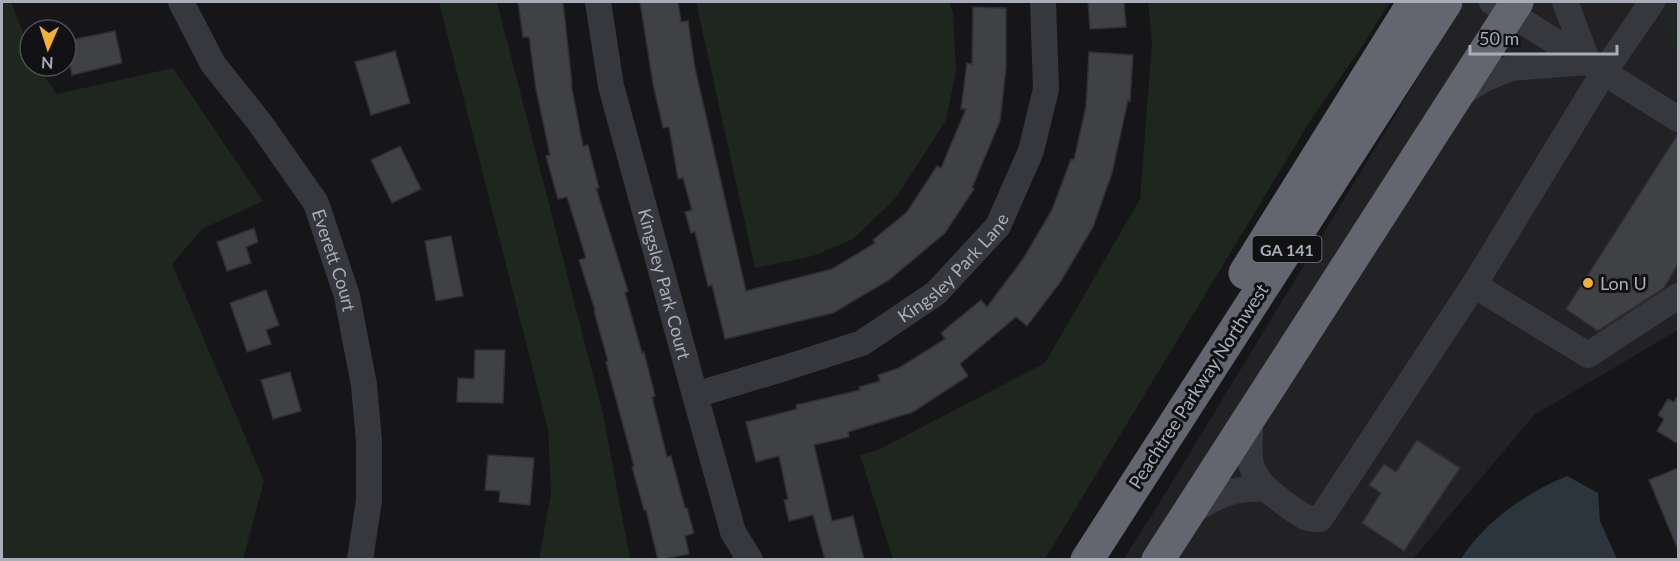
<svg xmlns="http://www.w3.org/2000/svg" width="1680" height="561" font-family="Lato,sans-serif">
<rect width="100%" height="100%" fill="#161618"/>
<path fill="#222225" d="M1464 2H1678V330L1534 415 1413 559 1123 560 1160 502Z"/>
<path fill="#1e261f" d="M2 2H11L30 51V66H37L57 94 173 68 263 201 202 229 172 264 264 481 243 559H2Z
M439 2H497L603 414 630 559H539L551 493 548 429Z
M696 2H949L953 12 956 71 946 120 896 198 853 239 813 256 755 268Z
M1148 2H1390L1359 51 1312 118 1045 559H893L860 455 878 450 1045 363 1140 199 1152 42Z
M1670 2H1678V54C1664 43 1661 16 1670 2Z"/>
<path fill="#2c353c" d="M1567 476 1598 493 1600 521 1617 559H1461C1485 521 1526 493 1567 476Z"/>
<path fill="#404145" stroke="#303034" stroke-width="1.5" d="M518 2H563L572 84H571L583 146 588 145 599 188H596L628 291 625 293 642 353 644 352 655 396 652 397 667 457 671 456 685 508H687L694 533 685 536 689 554 658 560 646 510H644L632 467 634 466 606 362 608 361 594 311 595 310 579 260 586 258 567 197 558 199 546 156 550 155 536 89 529 37H523Z
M640 2H678L681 22 688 21 695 68 746 291 832 269 875 243 873 240 907 212 937 166 941 168 966 109H961L967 63 972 64 973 7 1006 8V68L1000 121 972 188 974 189 945 233 889 280 833 313 725 339 712 285 708 286 695 232 691 233 685 212 692 210 683 178 678 179 669 127 663 128 653 84Z
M1088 2H1124L1126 27 1090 29Z
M115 31 122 63 72 75 66 41Z
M395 51 410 103 371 115 355 62Z
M1089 52 1133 55 1130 101 1128 100 1112 173 1093 227 1061 281 1027 326 1016 317 960 364 968 376 913 412 848 432 849 437 814 445 832 521 853 516 864 560H825L813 515 789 521 784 500 788 499 779 456 756 462 746 422 797 409 796 405 860 390 859 387 880 381 878 375 899 368 945 339 941 333 981 300 987 307 1023 259 1052 210 1071 159 1074 160 1086 106Z
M1678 134V264L1664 288 1598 331 1566 309Z
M400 146 421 189 392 203 371 160Z
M254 228 258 242 246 247 251 263 227 271 217 242Z
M451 236 463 296 436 301 425 241Z
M266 290 279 325 266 330 271 344 247 352 230 303Z
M475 350H505L503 403 457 402 458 378 474 379Z
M290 372 301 411 273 419 261 380Z
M1678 395V444L1657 431 1664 419 1658 415 1668 399 1674 402Z
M1417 440 1460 468 1404 551 1362 523 1381 493 1369 485 1384 464 1396 472Z
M488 455 534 458 530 505 499 502 500 491 485 490Z
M1678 468V550L1649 480Z"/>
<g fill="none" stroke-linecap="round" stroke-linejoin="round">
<g stroke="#37383d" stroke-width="26">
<path id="s1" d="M181 2 213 64 260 123 316 203 347 296 364 385 369 441V500L360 560"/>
<path id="s2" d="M598 2 611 86 695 395 733 532 750 560"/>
<path d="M1492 2 1678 119"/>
<path d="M1457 96 1484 79 1511 68 1588 62 1565 2"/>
<path d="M1474 285 1588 355 1678 296"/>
<path id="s3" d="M695 395 785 368 862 343 936 293 998 226 1031 151 1046 89 1043 2"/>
<path d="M1251 416C1247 469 1247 476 1291 508 1300 514 1308 521 1320 519L1474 285 1604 72 1652 2"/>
<path d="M1190 512C1217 496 1232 487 1265 489"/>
</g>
<path stroke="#63666e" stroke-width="33" d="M1245 273 1414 2
M1087 560 1446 2
M1158 560 1517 2"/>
</g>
<circle fill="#f2b134" stroke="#111113" stroke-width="2" cx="1588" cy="283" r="6"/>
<g text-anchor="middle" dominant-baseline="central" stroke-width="6" stroke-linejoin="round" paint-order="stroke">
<rect fill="#111113" stroke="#7b7e86" stroke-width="1.5" x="1252.5" y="236" width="69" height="26" rx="4.5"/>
<g font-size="16" font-weight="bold" fill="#a8adb8">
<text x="1287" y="249">GA 141</text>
</g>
<g font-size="18" fill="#a8adb8" stroke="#111113">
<text stroke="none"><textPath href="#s1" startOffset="303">Everett Court</textPath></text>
<text stroke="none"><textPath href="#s3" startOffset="294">Kingsley Park Lane</textPath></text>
<text stroke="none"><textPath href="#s2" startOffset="290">Kingsley Park Court</textPath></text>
<text transform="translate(1198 386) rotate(-57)">Peachtree Parkway Northwest</text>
</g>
<g font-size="18" fill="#a8adb8" stroke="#111113" text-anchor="start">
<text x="1600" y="283">Lon U</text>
</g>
</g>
<rect width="1680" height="561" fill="none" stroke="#a8adb8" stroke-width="6"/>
<g transform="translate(48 48) rotate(183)"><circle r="28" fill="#111113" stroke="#4d4f55" stroke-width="1.5"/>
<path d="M0-4.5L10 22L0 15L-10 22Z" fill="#f2b134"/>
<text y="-9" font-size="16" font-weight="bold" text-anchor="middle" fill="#a8adb8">N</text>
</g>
<path d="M1470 45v9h147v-9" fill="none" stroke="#a8adb8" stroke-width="3"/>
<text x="1479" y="45" font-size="18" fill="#a8adb8" stroke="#111113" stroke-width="4.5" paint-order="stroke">50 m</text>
</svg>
